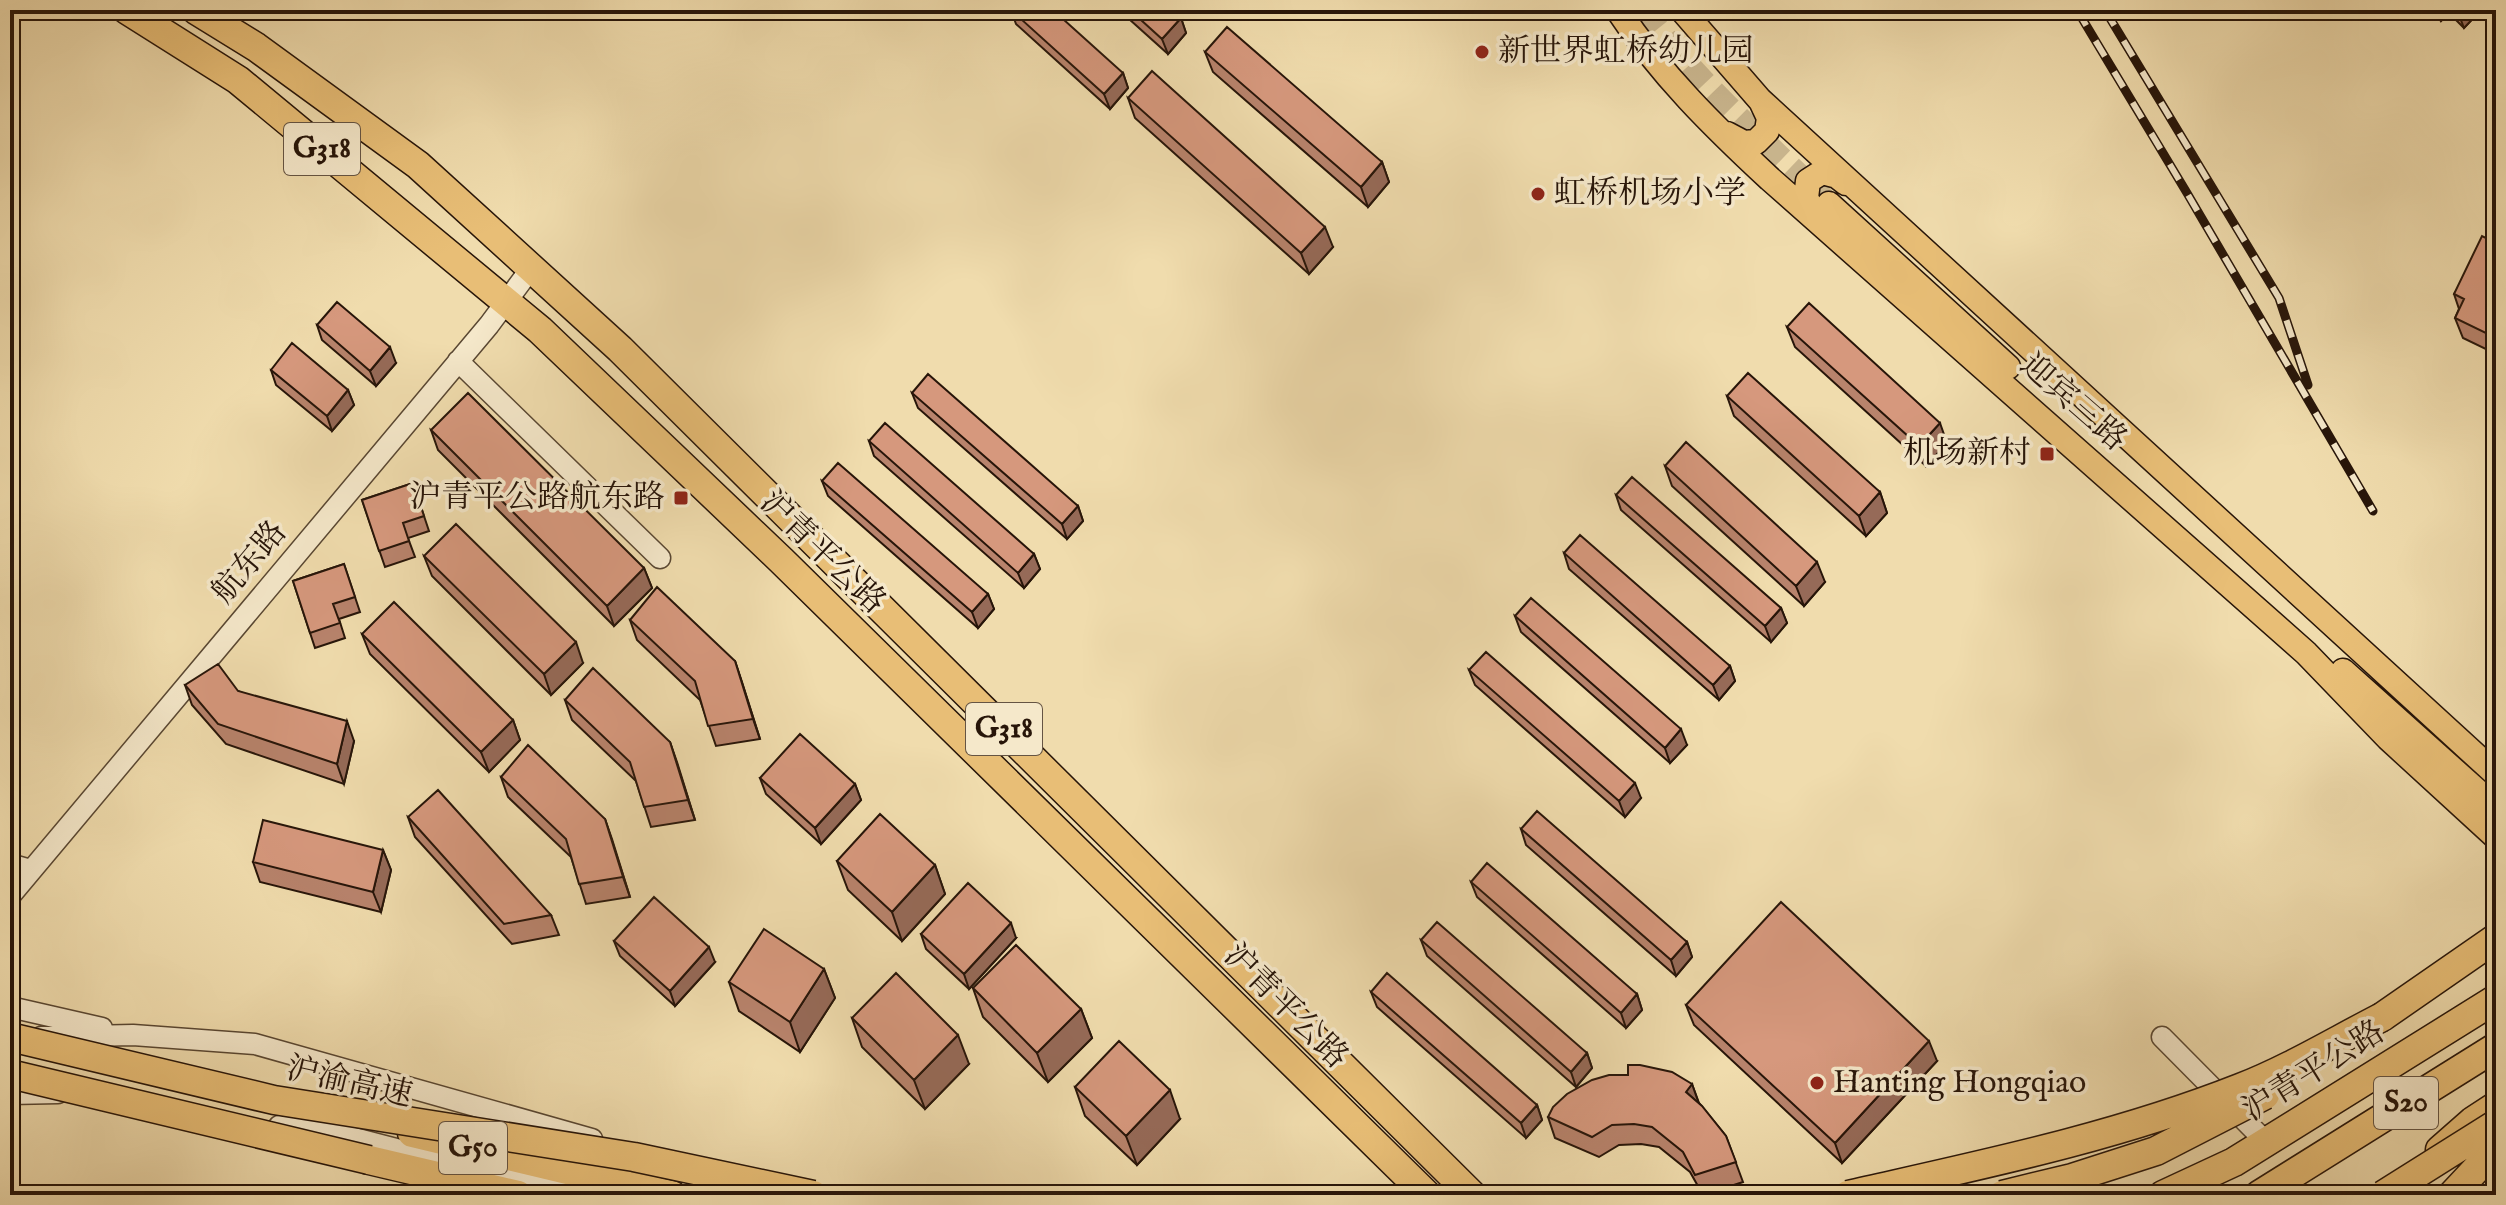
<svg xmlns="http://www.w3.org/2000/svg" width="2506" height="1205" font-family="'IM FELL English','Noto Serif SC',serif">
<rect width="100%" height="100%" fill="#f0dcad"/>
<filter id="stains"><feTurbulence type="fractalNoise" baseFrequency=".0025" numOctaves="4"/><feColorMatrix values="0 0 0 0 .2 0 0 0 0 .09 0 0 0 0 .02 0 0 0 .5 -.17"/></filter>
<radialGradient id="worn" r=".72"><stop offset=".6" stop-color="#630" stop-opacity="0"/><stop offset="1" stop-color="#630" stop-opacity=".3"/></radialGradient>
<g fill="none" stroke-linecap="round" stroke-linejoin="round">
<path stroke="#c8b48c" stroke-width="24" stroke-dasharray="24 12" stroke-linecap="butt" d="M1643 10C1696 82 1765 142 1829 204"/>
<g stroke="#594732" stroke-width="23">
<path id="minor" d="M458 361 660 558
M10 864 31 870
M10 896 489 325 532 267
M10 1007 102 1028
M41 1037 133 1035 255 1044 592 1139
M2162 1037 2266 1142
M10 1094 58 1093
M279 1126 346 1136 573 1195"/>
</g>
<g stroke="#271509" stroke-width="27">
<path id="major" d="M1618 10C1660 74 1714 127 1770 179L2306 653 2388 738 2496 837
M1682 10 1760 100 2496 774
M1727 134 1744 143 1756 142 1767 131 1769 118 1761 101
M1829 204 2008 367
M1817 218 1806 198 1808 181 1822 172 1837 176 1846 183
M2343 671 2496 808"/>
</g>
<g stroke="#271509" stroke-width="31">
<path id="highway" d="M127 10 238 80 540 330 782 561 1427 1195
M196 10 256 47 418 165 620 349 1472 1195
M2382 1017 2496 938
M412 1133 672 1195
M2440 1150 2473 1121 2496 1106
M369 1160 518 1195
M2163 1195 2234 1162 2496 999
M2259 1195 2496 1047"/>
</g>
<use href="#minor" stroke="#f5e8ca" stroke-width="20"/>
<use href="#major" stroke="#e8be76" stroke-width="24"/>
<use href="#highway" stroke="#e8be76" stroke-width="28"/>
<g stroke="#271509" stroke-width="9">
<path id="rail" d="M2077 10 2187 193 2373 511
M2105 10 2279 298 2308 385"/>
</g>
<use href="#rail" stroke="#f5e8ca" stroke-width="6" stroke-dasharray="18" stroke-linecap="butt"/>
<g stroke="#271509" stroke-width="31" stroke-linecap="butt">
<path id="highway-bridge" d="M10 1037 274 1100 634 1157 813 1195
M10 1074 369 1160
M1848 1195C1980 1165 2113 1138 2240 1088 2289 1069 2335 1041 2382 1017
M2002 1195 2072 1178 2156 1151 2265 1095
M2383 1195 2496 1124
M2452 1195 2496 1148"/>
</g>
<use href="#highway-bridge" stroke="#e8be76" stroke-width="28"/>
</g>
<path fill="#b8836c" stroke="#271509" stroke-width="2" d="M1011 10 1123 73 1128 88 1110 109 1016 24Z
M1119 10H1172L1181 18 1186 33 1168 54Z
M2430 10H2481L2464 28 2449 13 2441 21Z
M1205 52 1382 162 1389 182 1368 207 1213 72Z
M1128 98 1333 247 1309 274 1135 118Z
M2496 233V354L2463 338 2455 318 2459 309 2454 294 2492 241Z
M317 325 396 363 376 386 322 340Z
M1787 327 1947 443 1926 466 1795 347Z
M271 370 348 390 354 405 332 431 276 385Z
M912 393 1078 506 1083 521 1067 539 918 408Z
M1727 396 1880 492 1887 513 1866 536 1734 416Z
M431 430 644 568 652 588 614 626 438 450Z
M869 441 1034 554 1040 569 1024 588 874 456Z
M1665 466 1825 582 1804 606 1672 486Z
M822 481 988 594 994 609 978 628 828 496Z
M413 483 429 531 408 538 415 557 385 567 362 500Z
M1616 495 1781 608 1787 623 1771 642 1621 510Z
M1564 553 1730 666 1735 681 1719 700 1569 569Z
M424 556 583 663 551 695 432 576Z
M344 564 360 612 339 619 345 638 315 648 293 581Z
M1515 616 1687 745 1670 763 1521 632Z
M630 620 735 661 760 739 716 746 700 700 637 640Z
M362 634 513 720 520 740 489 772 370 654Z
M1469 670 1641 798 1625 817 1475 685Z
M185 685 238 691 354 741 344 784 226 744 192 705Z
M565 700 670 742 695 820 651 827 636 781 572 720Z
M501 777 605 819 630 897 586 904 571 857 508 797Z
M760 778 855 784 861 800 821 844 766 794Z
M408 817 551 915 559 935 512 944 415 837Z
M1521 829 1687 942 1692 957 1676 976 1526 845Z
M383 850 391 870 381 912 260 882 253 862Z
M837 861 935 865 945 894 902 941 848 890Z
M1471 882 1637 994 1642 1010 1626 1028 1477 897Z
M921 934 1016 938 969 989 926 949Z
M1421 940 1587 1053 1592 1068 1576 1087 1427 956Z
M614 941 715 962 675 1006 620 956Z
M824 969 835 998 800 1052 739 1011 729 982Z
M973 988 1081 1009 1092 1038 1048 1082 983 1017Z
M1371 992 1537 1105 1542 1120 1526 1138 1377 1007Z
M1686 1005 1937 1061 1842 1163 1694 1025Z
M852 1018 969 1064 925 1109 862 1047Z
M1692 1084 1699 1103 1726 1136 1743 1182 1703 1195 1690 1172 1659 1147 1641 1144 1619 1145 1599 1157 1555 1138 1548 1117Z
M1075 1087 1180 1119 1137 1165 1085 1116Z"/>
<path fill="#966a58" stroke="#271509" stroke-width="2" d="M2437 10H2448L2449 13 2441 21Z
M2457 10H2481L2464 28Z
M1181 18 1186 33 1168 54 1162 39Z
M1123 73 1128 88 1110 109 1104 94Z
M1382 162 1389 182 1368 207 1361 187Z
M1325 227 1333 247 1309 274 1301 253Z
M390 347 396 363 376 386 370 371Z
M348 390 354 405 332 431 327 416Z
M1940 423 1947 443 1926 466 1919 446Z
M1880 492 1887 513 1866 536 1859 516Z
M1078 506 1083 521 1067 539 1062 524Z
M1034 554 1040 569 1024 588 1018 573Z
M1817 562 1825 582 1804 606 1796 586Z
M644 568 652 588 614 626 607 606Z
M988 594 994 609 978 628 972 612Z
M1781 608 1787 623 1771 642 1765 626Z
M576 642 583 663 551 695 544 674Z
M735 661 742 682 760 739 753 719Z
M1730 666 1735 681 1719 700 1713 685Z
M513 720 520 740 489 772 481 752Z
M347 721 354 741 344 784 337 764Z
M1681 729 1687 745 1670 763 1665 748Z
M670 742 677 762 695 820 688 800Z
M1635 783 1641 798 1625 817 1619 801Z
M855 784 861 800 821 844 815 828Z
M605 819 612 839 630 897 623 877Z
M383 850 391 870 381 912 373 892Z
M935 865 945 894 902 941 892 912Z
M1011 923 1016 938 969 989 964 974Z
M1687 942 1692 957 1676 976 1671 960Z
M709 947 715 962 675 1006 670 991Z
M824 969 835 998 800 1052 790 1022Z
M1637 994 1642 1010 1626 1028 1621 1013Z
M1081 1009 1092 1038 1048 1082 1037 1053Z
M958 1035 969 1064 925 1109 914 1080Z
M1929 1041 1937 1061 1842 1163 1835 1143Z
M1587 1053 1592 1068 1576 1087 1571 1072Z
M1692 1084 1699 1104 1686 1092Z
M1170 1090 1180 1119 1137 1165 1126 1136Z
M1537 1105 1542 1120 1526 1138 1521 1123Z"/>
<path fill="#d6987d" stroke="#271509" stroke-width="2" d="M1011 10H1053L1123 73 1104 94Z
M1130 10H1172L1181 18 1162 39Z
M1227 27 1382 162 1361 187 1205 52Z
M1152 71 1325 227 1301 253 1128 98Z
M2490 103H2496V165Z
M2496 233V338L2455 318 2464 299 2454 294 2482 236 2492 241Z
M337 302 390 347 370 371 317 325Z
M1809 303 1940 423 1919 446 1787 327Z
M292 343 348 390 327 416 271 370Z
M1748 373 1880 492 1859 516 1727 396Z
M928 374 1078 506 1062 524 912 393Z
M468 393 644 568 607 606 431 430Z
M885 423 1034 554 1018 573 869 441Z
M1686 442 1817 562 1796 586 1665 466Z
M838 463 988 594 972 612 822 481Z
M1632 477 1781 608 1765 626 1616 495Z
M413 483 424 516 403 523 409 541 379 551 362 500Z
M456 524 576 642 544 674 424 556Z
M1580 535 1730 666 1713 685 1564 553Z
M344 564 355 597 333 604 340 623 310 633 293 581Z
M657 587 735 661 753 719 708 726 695 681 630 620Z
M1531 598 1681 729 1665 748 1515 616Z
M394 602 513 720 481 752 362 634Z
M1486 652 1635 783 1619 801 1469 670Z
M218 664 238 691 347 721 337 764 218 724 185 685Z
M593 668 670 742 688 800 644 807 630 762 565 700Z
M800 734 855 784 815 828 760 778Z
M528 745 605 819 623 877 579 884 566 839 501 777Z
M438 790 551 915 504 924 408 817Z
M1537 811 1687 942 1671 960 1521 829Z
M880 814 935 865 892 912 837 861Z
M263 820 383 850 373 892 253 862Z
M1487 863 1637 994 1621 1013 1471 882Z
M968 883 1011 923 964 974 921 934Z
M654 897 709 947 670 991 614 941Z
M1781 902 1929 1041 1835 1143 1686 1005Z
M1437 922 1587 1053 1571 1072 1421 940Z
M764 929 824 969 790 1022 729 982Z
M1016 945 1081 1009 1037 1053 973 988Z
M896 973 958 1035 914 1080 852 1018Z
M1387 973 1537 1105 1521 1123 1371 992Z
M1119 1041 1170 1090 1126 1136 1075 1087Z
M1628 1065H1640L1672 1072 1692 1084 1686 1092 1702 1106 1726 1136 1736 1162 1695 1175 1683 1152 1652 1127 1634 1124 1612 1125 1592 1137 1548 1117 1553 1107 1567 1094 1592 1080 1609 1075H1628Z"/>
<g fill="#8f2418" stroke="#f5e8ca" stroke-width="3">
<circle cx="1482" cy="52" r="8"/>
<circle cx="1538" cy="194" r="8"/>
<rect x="2039" y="446" width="16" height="16" rx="4"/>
<rect x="673" y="490" width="16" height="16" rx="4"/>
<circle cx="1817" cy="1083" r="8"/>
</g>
<g text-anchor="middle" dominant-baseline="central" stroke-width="7" stroke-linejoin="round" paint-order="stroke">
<g fill="#f5e8ca" stroke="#655443" stroke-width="2">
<rect x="284" y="123" width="76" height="52" rx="6"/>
<rect x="966" y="703" width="76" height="52" rx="6"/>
<rect x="2374" y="1077" width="64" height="52" rx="6"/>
<rect x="439" y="1122" width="68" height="52" rx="6"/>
</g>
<g font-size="30" font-weight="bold" fill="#271509">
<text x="322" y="149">G318</text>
<text x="1004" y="729">G318</text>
<text x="2406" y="1103">S20</text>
<text x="473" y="1148">G50</text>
</g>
<g font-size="32" fill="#271509" stroke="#f5e8ca" text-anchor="start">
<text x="1498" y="52">新世界虹桥幼儿园</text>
<text x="1554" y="194">虹桥机场小学</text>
<text x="2031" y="454" text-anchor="end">机场新村</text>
<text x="665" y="498" text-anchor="end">沪青平公路航东路</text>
<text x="1833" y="1083">Hanting Hongqiao</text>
</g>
<g font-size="32" fill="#271509" stroke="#f5e8ca">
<text transform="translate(2073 403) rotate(41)">迎宾三路</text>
<text transform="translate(822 553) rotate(44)">沪青平公路</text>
<text transform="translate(250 563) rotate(-50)">航东路</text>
<text transform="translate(1285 1007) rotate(45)">沪青平公路</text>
<text transform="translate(2314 1072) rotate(-32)">沪青平公路</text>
<text transform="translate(349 1083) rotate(13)">沪渝高速</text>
</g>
</g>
<rect width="2506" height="1205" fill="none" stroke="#f0dcad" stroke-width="40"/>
<rect x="12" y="12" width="2482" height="1181" fill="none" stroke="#271509" stroke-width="4"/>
<rect x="20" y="20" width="2466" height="1165" fill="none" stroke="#271509" stroke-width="2"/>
<rect width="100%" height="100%" filter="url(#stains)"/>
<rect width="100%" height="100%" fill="url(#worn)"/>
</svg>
